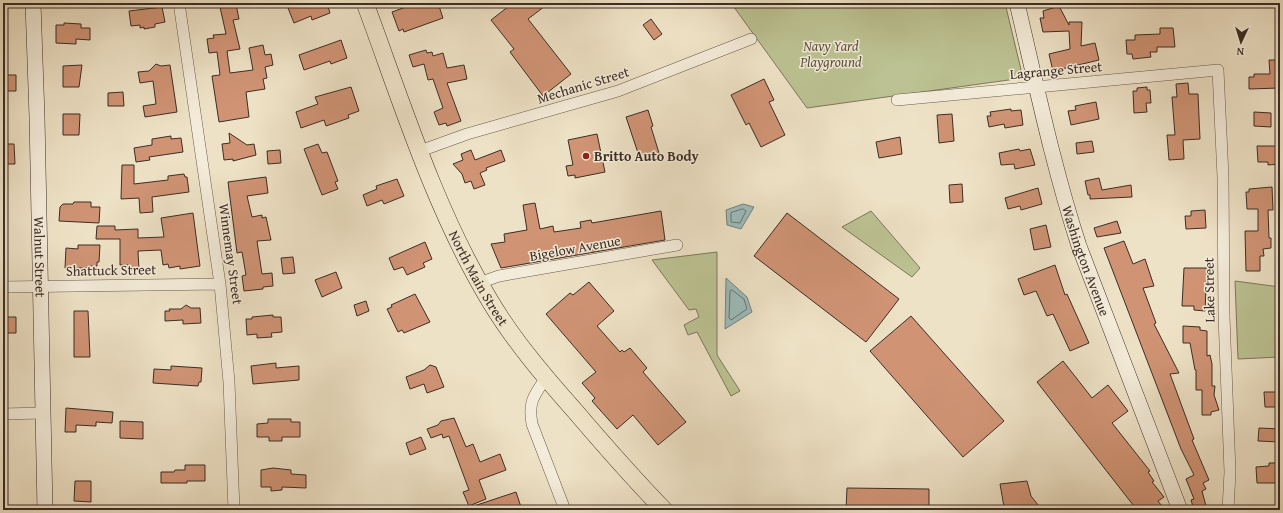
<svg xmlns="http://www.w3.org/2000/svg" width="1283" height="513" font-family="'Gentium Book Plus',serif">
<rect width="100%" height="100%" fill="#eee2c6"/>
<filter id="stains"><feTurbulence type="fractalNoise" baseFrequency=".005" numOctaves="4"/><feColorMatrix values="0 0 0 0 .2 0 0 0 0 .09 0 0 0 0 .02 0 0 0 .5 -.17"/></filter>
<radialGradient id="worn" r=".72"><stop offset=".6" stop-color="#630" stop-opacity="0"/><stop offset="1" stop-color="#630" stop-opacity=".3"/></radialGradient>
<path fill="#bcc293" stroke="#7c785c" d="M731 3H1005L1023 78 807 108Z
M871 211 920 268 912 277 842 227Z
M717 252V355L740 391 731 396 697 332 688 335 684 325 699 317 696 309 689 310 652 260Z
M1235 281 1280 287V357L1238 359Z"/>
<path fill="#9cbcbc" stroke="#768380" d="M743 204 754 207 741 229 727 225 726 210Z
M726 278 747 297 752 312 725 329Z"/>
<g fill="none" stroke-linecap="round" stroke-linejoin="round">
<path stroke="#6c7470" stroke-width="1" d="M743 209 746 211 740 223 731 222V213Z
M732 290 744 299 747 309 731 320 729 318 730 291Z"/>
</g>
<path fill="#d09475" stroke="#3c2d25" d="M286 3H327L330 13 312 20 311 16 294 23Z
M417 3H438L443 18 404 32 403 29 399 31 392 12Z
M513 3H549L528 19 571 74 543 96 510 52 514 49 491 20Z
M236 4 239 19 233 20 240 49 227 51 230 73 253 70 249 48 263 45 265 55 271 54 273 65 265 67 267 78 263 79 265 89 246 92 249 117 219 122 212 76 220 75 217 52 209 53 207 39 214 38 213 35 226 34 220 7Z
M1059 6 1069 25V22H1082L1081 46 1095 43 1099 60 1053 71 1049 54 1070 49 1069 31 1043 32 1040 18H1044L1043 11Z
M162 7 165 22 155 24V27L144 29V27L140 28V25L131 26 129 11Z
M651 19 662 34 654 40 643 25Z
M64 23 81 24V28H90V40L76 39V44L56 43V25H64Z
M1160 28H1173L1175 47H1157V52H1150L1151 57 1133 59 1132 54H1127L1126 40H1135V35L1160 34Z
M341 40 347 58 331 64 330 61 304 70 299 55Z
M426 50 427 53 432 52 433 56 443 53 447 68 464 65 467 79 447 83 461 121 447 126 446 123 439 125 434 112 443 108 433 79 428 80 424 64 413 67 409 55Z
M1269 60H1280V88L1249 89V77H1254V74H1270Z
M156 64 161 66 170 65 177 112 145 117 143 106 156 104 153 81 140 83 138 72 149 71Z
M82 65 79 87H63V66Z
M3 75H16V91H3Z
M764 79 774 100 769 102 785 135 761 147 749 123 746 125 731 95Z
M1188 83 1189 94H1198L1200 139 1183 140 1184 159 1169 160 1167 135H1175L1172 97H1177L1176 84Z
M351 87 359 111 348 115 349 118 326 126 324 120 301 128 296 112 318 104 315 97Z
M1147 87V90H1150L1151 103H1146L1147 112 1134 113 1133 91H1137V88Z
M123 92 124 106H108V93Z
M1096 102 1099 119 1071 125 1068 111 1076 110 1075 106Z
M1011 109V111L1021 110 1023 125 1005 128 1004 124 989 127 987 116H991L990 112Z
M648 110 653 126 651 127 659 153 640 159 626 117Z
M1254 112 1271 113V127L1254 126Z
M63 114H80L79 135H63Z
M952 114 954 141 939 143 937 115Z
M229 133 247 145 254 144 256 155 233 161V159L224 160 222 144 230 143Z
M597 134 605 172 575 178V175L568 176 566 166 573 165 568 140Z
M171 136V139L181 138 183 152 149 157 150 160 136 162 134 148 152 145V139Z
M900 137 902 154 879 158 876 142Z
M1092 141 1094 152 1077 154 1076 143Z
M3 144H14L15 164H3Z
M318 144 322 153 327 152 338 181 335 182 338 189 322 195 304 149Z
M1257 146H1280V164L1268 165V162H1258Z
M1019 149 1020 151 1030 149 1035 165 1015 169 1014 164 1001 165 999 153Z
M280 150 281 163 268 164 267 151Z
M471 150 475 160 501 150 505 161 486 168 487 170 480 173 485 185 474 189 471 181 465 183 462 174 453 164 463 160 461 154Z
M122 165H134V184L168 180V176L184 174 185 177H187L189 192 152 197 153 212 140 213 139 198 121 199Z
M266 177 268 193 247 196 252 217 262 215V218L266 217 271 240 257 241 262 274 272 273 273 286 263 287V289L244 291 242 276 246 275 242 252 237 253 228 182Z
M1099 178 1102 190 1131 185 1132 197 1090 199V195H1088L1085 181Z
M397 179 404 196 384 204 382 200 367 206 363 195 377 189 376 186Z
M962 184 963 202 950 203 949 185Z
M1272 187 1273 210H1268L1269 238H1271V248L1263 249 1264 256H1260V271H1246L1245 231H1258V209H1247L1246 192H1249V189Z
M1038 188 1042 204 1021 210 1020 206 1008 209 1005 198Z
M74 202H91V207H100L99 223 59 221 60 207 63 204H73Z
M535 203 540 229 553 226 554 232 581 228 580 222 591 220 592 223 661 211 665 240 501 268 491 244 505 242 504 234 527 230 523 205Z
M1205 210 1206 228 1186 229 1185 216H1191V211Z
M193 213 200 266 180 269V266L169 268 168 264 163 265 161 250 138 251 139 270H128V265H120V239H96L97 226H115V230L138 229V238L164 237 161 218Z
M787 213 899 299 866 342 754 256Z
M1117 221 1121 233 1097 237 1094 228Z
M1046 225 1051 247 1034 250 1030 229Z
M1124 241 1133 264 1145 259 1154 286 1143 288 1156 323 1154 324 1179 373 1170 374 1194 439 1192 440 1209 480 1203 483 1206 489 1202 491 1207 510H1194L1191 500 1194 499 1186 479 1194 475 1181 449 1104 248Z
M425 242 432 259 423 263 425 267 407 275 403 267 394 270 389 258Z
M78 245H100L99 262H97V266H88L87 268H65L66 248 78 249Z
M293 257 295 273 283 274 281 258Z
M1055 265 1065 295 1067 294 1089 343 1070 351 1053 314 1047 316 1036 291 1024 295 1018 279Z
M1184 268H1207L1205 311 1194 310V306H1182Z
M336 272 342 288 322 297 315 280Z
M589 282 614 311 597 326 620 352 622 350 624 352 630 348 647 368 643 372 686 422 658 445 633 415 617 429 592 401 595 398 582 383 596 372 546 314 570 293 573 295Z
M415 294 430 322 404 333 402 330 398 332 387 309 392 307 391 305Z
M366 301 369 311 357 316 354 305Z
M186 305 191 308H200L201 323 183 324V320L165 321V311H170L169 309H181Z
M74 311H88L90 357H74Z
M273 315V317H281L282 332 271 333 272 337 257 338V334L247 335 246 319H252V317Z
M911 316 1004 421 963 457 870 351Z
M3 317H16V333H5Z
M1183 326 1200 327V330L1207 331V356L1210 355 1212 364V386H1215L1214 395 1219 410 1211 412V415H1202V390H1196V370H1195L1190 343H1183Z
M1063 361 1092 398 1108 385 1128 411 1112 423 1150 471 1148 472 1154 481 1152 482 1164 497 1158 501 1165 510H1137L1037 382Z
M276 363V368L299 366V380L253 384 251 366Z
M430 365 436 367 444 387 427 393 424 384 410 389 406 377 424 370Z
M171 366 202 368 201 382H199L198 386 153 383 154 369 171 370Z
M1264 392H1280V407H1265Z
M66 408 113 412 112 423 96 422V426L76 425V432H65Z
M454 418 466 447 473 444 480 462 500 454 506 470 479 480 486 499 469 506 463 492 469 490 449 436 443 438 442 434 431 438 427 429 438 425 441 421Z
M268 419H291V422H300V437H282V441H269V437H257V424L268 423Z
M120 421 143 422V439L120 438Z
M1259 428 1280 429V442L1258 441Z
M421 437 426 449 410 455 406 443Z
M1269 463H1280V483H1257L1256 467 1269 466Z
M185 465H205V481H187V483H161V472H174L175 470H185Z
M273 468 291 470V474L306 475V488L282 487V490L271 491V487H261V470Z
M75 481H91V502L74 501Z
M1027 481 1031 496 1042 510H1007L1004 507 1000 484Z
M847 488 929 489V510H846Z
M516 492 522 510H468V508Z"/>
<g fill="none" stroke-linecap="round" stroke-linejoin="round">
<g stroke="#685a4d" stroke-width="12">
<path id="street" d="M179 3 220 284 229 382 234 510
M897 100 1218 70 1223 177 1224 316 1230 472 1228 510
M420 151 467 134 618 91 751 39
M479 283 499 276 677 245
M3 287 220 284
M546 378C534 395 528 402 532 424L565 510
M3 414 43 413"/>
</g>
<g stroke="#3c2d25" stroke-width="16">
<g id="secondary">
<path id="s1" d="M33 3 37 117 45 510"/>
<path id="s2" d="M1017 3C1036 84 1053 166 1079 246L1180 510"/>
</g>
</g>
<g stroke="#3c2d25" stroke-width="18">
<g id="primary">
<path id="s3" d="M365 3C402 103 435 210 490 301 514 341 544 376 575 411 604 445 633 478 664 510"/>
</g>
</g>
<use href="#street" stroke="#f4ecda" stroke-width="11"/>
<use href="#secondary" stroke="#f4ecda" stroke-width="15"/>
<use href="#primary" stroke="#eee2c6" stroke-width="17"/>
</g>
<circle fill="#8f2418" stroke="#f4ecda" stroke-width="1.5" cx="586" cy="156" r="4"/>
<g text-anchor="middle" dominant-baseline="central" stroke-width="3" stroke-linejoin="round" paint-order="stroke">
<g font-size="14" font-style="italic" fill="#5c5240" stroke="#f4ecda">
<text x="831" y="46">Navy Yard<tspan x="831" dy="16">Playground</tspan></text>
</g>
<g font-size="14" fill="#3c2d25" stroke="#f4ecda">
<text transform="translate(1056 70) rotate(-5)">Lagrange Street</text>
<text transform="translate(583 85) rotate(-17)">Mechanic Street</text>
<text transform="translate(575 248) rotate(-10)">Bigelow Avenue</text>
<text transform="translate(231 254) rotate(82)">Winnemay Street</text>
<text stroke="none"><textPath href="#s1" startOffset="254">Walnut Street</textPath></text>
<text stroke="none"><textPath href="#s2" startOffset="267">Washington Avenue</textPath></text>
<text transform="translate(111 270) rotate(-1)">Shattuck Street</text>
<text stroke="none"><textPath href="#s3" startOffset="298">North Main Street</textPath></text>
<text transform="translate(1209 290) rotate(-91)">Lake Street</text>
</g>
<g font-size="14" font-weight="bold" fill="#3c2d25" stroke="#f4ecda" text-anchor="start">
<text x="594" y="156">Britto Auto Body</text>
</g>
</g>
<rect width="1283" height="513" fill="none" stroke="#eee2c6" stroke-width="16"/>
<rect x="4" y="4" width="1275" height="505" fill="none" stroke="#3c2d25" stroke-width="2"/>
<rect x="8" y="8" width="1267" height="497" fill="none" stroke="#3c2d25"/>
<g transform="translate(1241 42) rotate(184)" stroke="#f4ecda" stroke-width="3" paint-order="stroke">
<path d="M0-3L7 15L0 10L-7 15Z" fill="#3c2d25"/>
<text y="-6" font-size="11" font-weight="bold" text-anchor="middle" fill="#3c2d25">N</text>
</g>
<rect width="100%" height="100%" filter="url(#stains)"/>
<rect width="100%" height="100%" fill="url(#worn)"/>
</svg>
